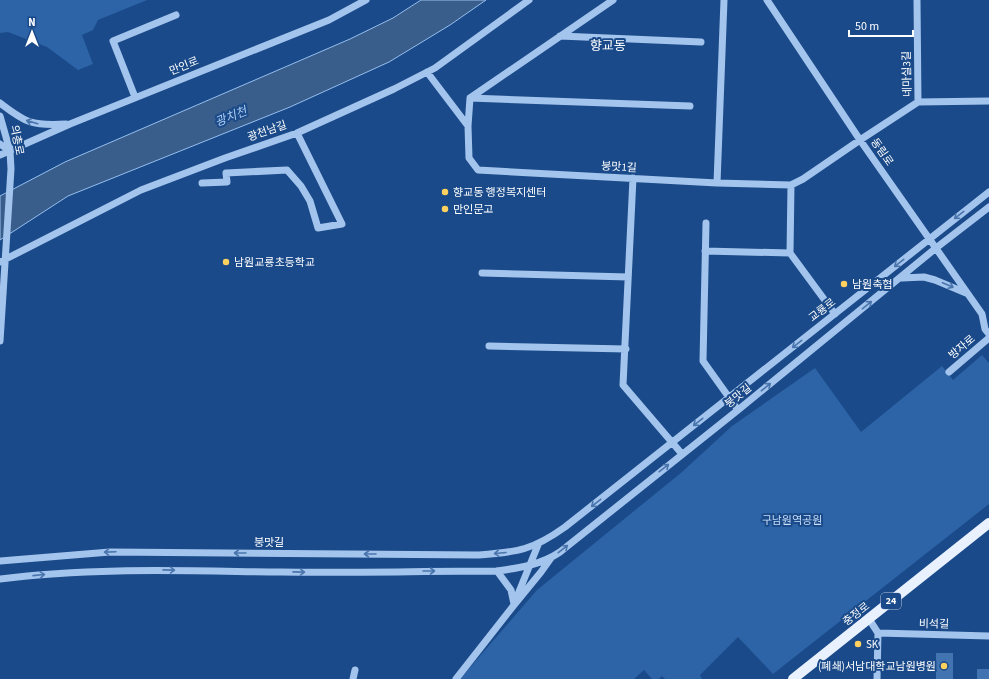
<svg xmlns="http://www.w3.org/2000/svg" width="989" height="679" font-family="'Source Sans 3','Noto Sans KR',sans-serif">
<rect width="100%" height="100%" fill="#1a4a89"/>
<path fill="#2c64a7" d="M0 0H147L98 20 93 30 82 35 93 64 78 70 47 47 8 32 0 33Z
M982 355 989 363V504L773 674 738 637 700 675 702 679H665L662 676 659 679H652L644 670 634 679H460L537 590 682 472 732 426 815 368 861 432 942 366 953 380Z"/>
<path fill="#3a5e8c" stroke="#95bfef" d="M421 0H486L450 25 389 62 290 107 68 196 0 240V196L65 162 350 39 393 18Z"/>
<path fill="#4274b2" d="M936 653H953V679H936Z
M977 669H989V679H977Z"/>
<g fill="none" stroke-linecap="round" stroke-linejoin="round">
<path stroke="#a3c4ed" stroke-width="7" d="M767 0 860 140 982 314 985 329 989 334
M560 36 701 42
M427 72 468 126 469 158 478 170 717 183 791 185 803 179 860 140 918 102 917 0
M135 97 113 41 176 15
M470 98 690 106
M918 102 989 101
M0 103C26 123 32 126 66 124
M0 116 10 151 11 169 0 341
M468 126 470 98 613 0
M0 144 10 151
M0 155 70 124 329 20 366 0
M633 178 623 385 682 454
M202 183 227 182 226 173 287 170 301 186 310 201 318 228 342 224 297 133
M717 183 724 0
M791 185 790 253 835 314
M706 223 703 361 738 410
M705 251 790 253
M0 262 141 190 225 158 297 133 394 89 435 68 529 0
M482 273 628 277
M902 278 924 277 935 280 966 293
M489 346 626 349
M949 372 989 338
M0 561 110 552 479 555C518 552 533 550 565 527L989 192
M497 571 511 590 514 604
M0 579C93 567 188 571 281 572 353 573 425 571 497 571 519 568 541 565 560 552L738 410 936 248 989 207
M516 599 538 545
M869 619 878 633 877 679
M878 633 989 636
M353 679 355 670
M456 679 514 605 541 572 551 558"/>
<path stroke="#e9f1ff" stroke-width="10" d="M793 679 989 523"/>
</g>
<defs><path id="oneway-shaft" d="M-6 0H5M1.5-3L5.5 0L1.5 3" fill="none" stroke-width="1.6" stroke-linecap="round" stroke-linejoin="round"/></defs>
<g stroke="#4a75ac">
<use href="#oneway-shaft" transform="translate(32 122) rotate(-164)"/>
<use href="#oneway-shaft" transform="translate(959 215) rotate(142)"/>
<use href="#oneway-shaft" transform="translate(899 263) rotate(142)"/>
<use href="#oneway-shaft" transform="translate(948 285) rotate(23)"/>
<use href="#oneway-shaft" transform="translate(867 305) rotate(-39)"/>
<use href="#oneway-shaft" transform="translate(797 344) rotate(142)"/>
<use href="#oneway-shaft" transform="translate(766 387) rotate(-39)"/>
<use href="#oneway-shaft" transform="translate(698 422) rotate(142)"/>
<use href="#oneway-shaft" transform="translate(664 468) rotate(-38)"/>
<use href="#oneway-shaft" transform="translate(596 503) rotate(142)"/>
<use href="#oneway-shaft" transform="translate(563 549) rotate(-38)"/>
<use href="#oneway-shaft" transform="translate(110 552) rotate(178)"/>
<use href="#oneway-shaft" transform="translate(240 553) rotate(-180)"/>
<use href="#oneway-shaft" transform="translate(500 553) rotate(175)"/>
<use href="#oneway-shaft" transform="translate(370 554) rotate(-180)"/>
<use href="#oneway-shaft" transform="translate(169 570) rotate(1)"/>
<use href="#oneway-shaft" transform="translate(429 571)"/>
<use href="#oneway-shaft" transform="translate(299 572) rotate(1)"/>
<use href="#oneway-shaft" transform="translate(39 575) rotate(-6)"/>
</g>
<g fill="#ffd15f" stroke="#1a4a89" stroke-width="1.5">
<circle cx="445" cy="192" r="4"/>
<circle cx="445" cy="209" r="4"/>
<circle cx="226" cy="262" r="4"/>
<circle cx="844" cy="284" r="4"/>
<circle cx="858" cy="644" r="4"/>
<circle cx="944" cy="666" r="4"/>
</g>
<g text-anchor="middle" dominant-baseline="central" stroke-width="4" stroke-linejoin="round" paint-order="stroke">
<rect fill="#1a4a89" stroke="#bac9dc" stroke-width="1" x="881" y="593" width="20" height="16" rx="3"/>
<g font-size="10" font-weight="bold" fill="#fff">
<text x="891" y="601">24</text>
</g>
<g font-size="11" fill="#fff" stroke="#1a4a89">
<text transform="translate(184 66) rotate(-22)">만인로</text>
<text transform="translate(907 74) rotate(-91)">네마실3길</text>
<text transform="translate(267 131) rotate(-19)">광천남길</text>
<text transform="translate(17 140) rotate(79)">의총로</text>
<text transform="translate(882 152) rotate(55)">동림로</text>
<text transform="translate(619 167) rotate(3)">붕맛1길</text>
<text transform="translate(822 310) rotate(-38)">교룡로</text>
<text transform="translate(962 347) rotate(-40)">방자로</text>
<text transform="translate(738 396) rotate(-39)">붕맛길</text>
<text x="269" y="542">붕맛길</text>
<text transform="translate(856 614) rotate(-38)">충정로</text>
<text transform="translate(934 624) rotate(1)">비석길</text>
</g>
<g font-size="11" fill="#fff" stroke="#1a4a89" text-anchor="start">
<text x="453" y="192">향교동 행정복지센터</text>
<text x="453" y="209">만인문고</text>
<text x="234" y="262">남원교룡초등학교</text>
<text x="852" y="284">남원축협</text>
<text x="866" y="644">SK</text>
<text x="936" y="666" text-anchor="end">(폐쇄)서남대학교남원병원</text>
</g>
<g font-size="11" fill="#c8def9" stroke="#1a4a89">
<text x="792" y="520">구남원역공원</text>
</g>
<g font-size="12" font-style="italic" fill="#aecef4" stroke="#1a4a89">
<text transform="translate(231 117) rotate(-22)">광치천</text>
</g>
<g font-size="13" fill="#fff" stroke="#1a4a89">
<text x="608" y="46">향교동</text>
</g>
</g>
<g transform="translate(32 32)" stroke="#1a4a89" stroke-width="3" paint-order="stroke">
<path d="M0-3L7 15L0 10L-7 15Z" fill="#ffffff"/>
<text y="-6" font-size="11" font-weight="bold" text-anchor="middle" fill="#ffffff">N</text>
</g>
<path d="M849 30v6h64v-6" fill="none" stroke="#ffffff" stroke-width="2"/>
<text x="855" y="30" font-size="12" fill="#ffffff" stroke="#1a4a89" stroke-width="3" paint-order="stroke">50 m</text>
</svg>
